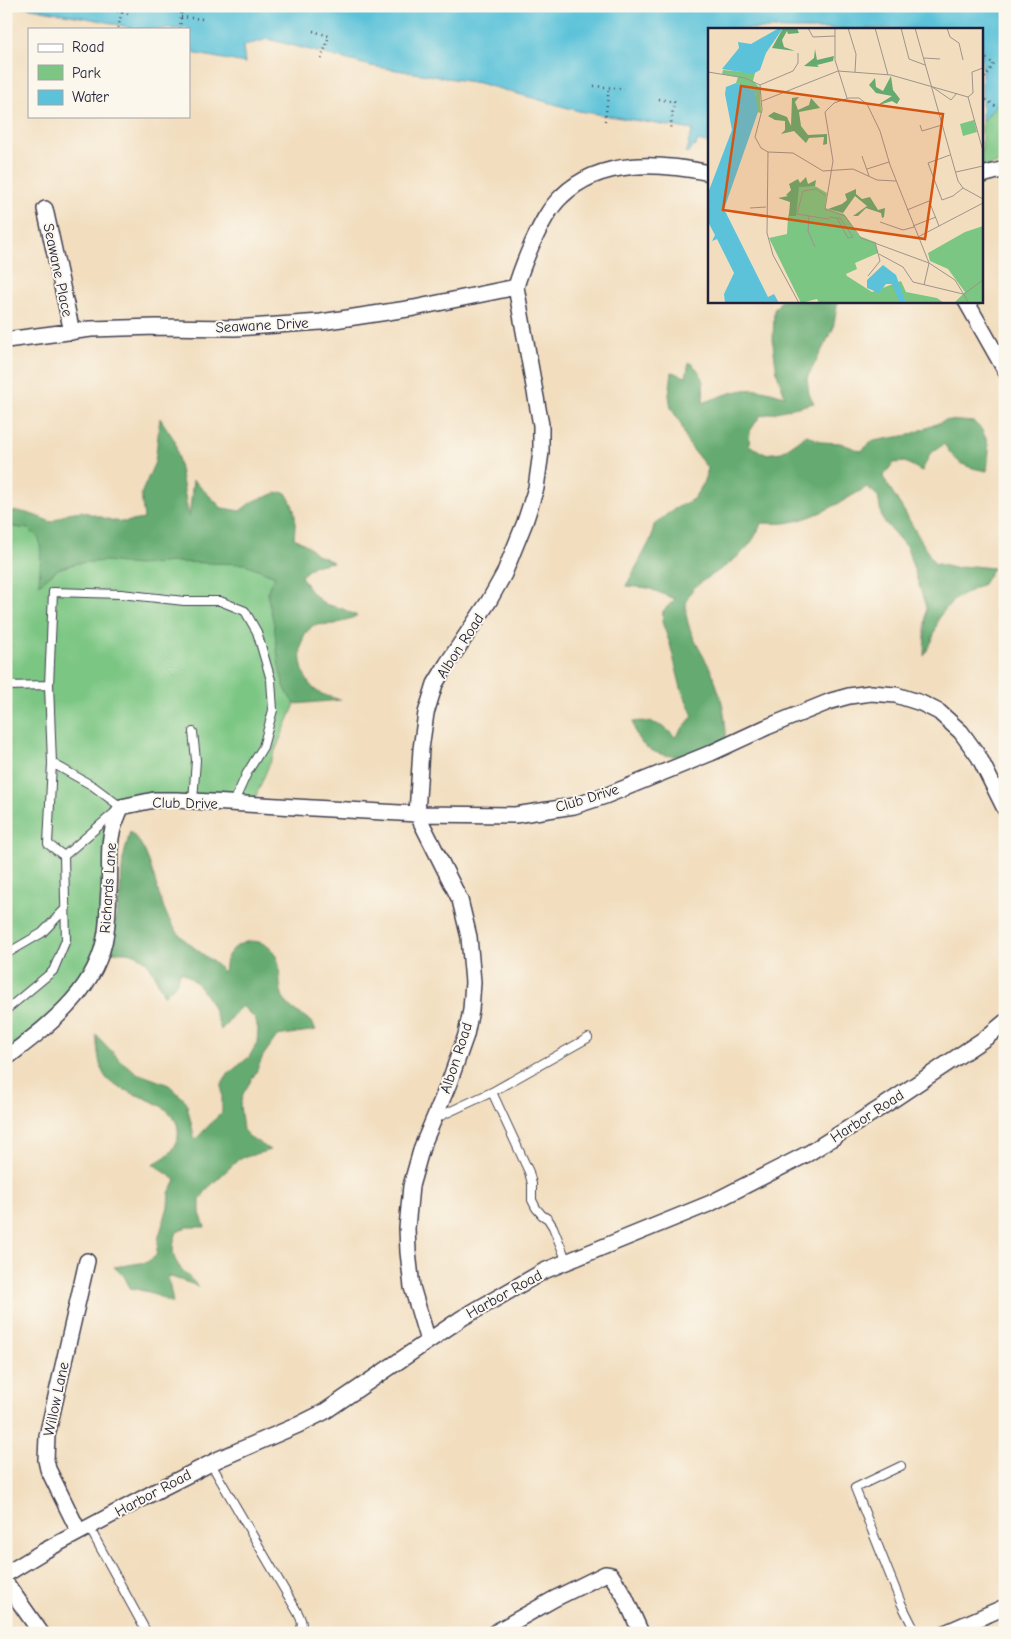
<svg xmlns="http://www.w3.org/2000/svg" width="1011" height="1639" font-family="'Comic Neue',sans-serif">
<rect width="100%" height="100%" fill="#fbf7ec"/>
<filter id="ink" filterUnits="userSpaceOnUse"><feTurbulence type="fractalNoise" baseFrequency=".02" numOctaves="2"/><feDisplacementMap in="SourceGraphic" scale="10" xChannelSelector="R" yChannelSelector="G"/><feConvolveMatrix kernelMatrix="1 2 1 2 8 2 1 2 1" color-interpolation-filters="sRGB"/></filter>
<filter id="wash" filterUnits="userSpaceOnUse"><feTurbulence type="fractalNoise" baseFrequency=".0096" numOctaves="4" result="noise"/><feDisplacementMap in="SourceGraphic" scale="20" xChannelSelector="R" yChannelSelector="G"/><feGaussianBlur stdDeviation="1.12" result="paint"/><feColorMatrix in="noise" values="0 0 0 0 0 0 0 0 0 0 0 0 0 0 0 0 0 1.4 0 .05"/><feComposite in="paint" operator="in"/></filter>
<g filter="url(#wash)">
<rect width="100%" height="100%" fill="#f2debf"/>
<path fill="#7cc683" stroke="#4f745f" d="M1005 87V161L982 168V122L1000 100Z
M6 521 289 556 295 704 252 805 129 803 117 819 104 962 6 1060Z"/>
<path fill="#65ab71" stroke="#446656" d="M781 301H838L833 329 807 378 809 394 814 403 760 416 750 431 749 445 765 454 782 452 807 435 822 442 840 443 861 451 873 441 909 435 946 420 974 422 982 430 987 441 989 451 987 471C964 467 957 464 944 444L930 454 922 471 905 462 893 463 883 477 904 511 934 563 954 568 973 566 993 568 983 584 952 601 939 617 932 641 924 656 926 607 907 548 882 519 878 496 867 487C841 502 815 519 785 523 777 524 769 523 761 523 751 553 725 566 700 583 669 604 697 644 710 668 714 676 717 687 720 696 725 710 725 727 727 741 702 750 676 764 651 750 639 744 635 735 633 722 650 719 664 725 675 737L693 716 681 688 670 644 662 622 663 611 675 599 648 588 626 586 651 539 654 525 671 511 693 499 702 486 708 469 687 442 681 424 671 408 669 395 672 372 686 377 689 362C705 373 704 385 703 403 721 396 741 387 761 390 769 391 777 394 785 396L777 373 773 344 774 310Z
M160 418 175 441 189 518 193 480 222 508 240 511C252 502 251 501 266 497 274 494 277 491 286 493 297 511 296 518 294 538L305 544 318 555 333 562 313 566 301 576 310 591 324 604 341 608 357 616 335 624 313 625C311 628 307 631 305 634 296 652 301 681 318 692 325 696 334 698 341 700L295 704C277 685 278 649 274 625 272 613 267 601 268 590 269 585 273 580 275 576L245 564 174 562 137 565 107 561 78 563 58 569 39 584 41 552 39 539 29 529 6 526V512C23 509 36 516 51 522L68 513 81 511 114 521 124 522 144 519 141 494 155 462Z
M130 831C133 835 137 839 140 843 155 865 156 901 173 926 185 945 208 955 224 972 225 967 225 960 227 957 238 938 262 935 275 954 284 968 275 988 286 1002 295 1015 309 1014 316 1030L277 1036 263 1056 256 1072 243 1094 240 1105 243 1130 250 1137 270 1150 239 1159 207 1189 200 1200V1213L205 1227H188L177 1232C166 1260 180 1267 198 1286L168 1276 173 1303 149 1292 130 1288 124 1276 114 1267 147 1262 156 1256 159 1236 168 1207 169 1193 176 1180 153 1164C166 1157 175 1152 178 1137 183 1100 127 1098 108 1080 98 1070 98 1049 96 1035L121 1061 137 1073 169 1085 186 1101 195 1140 222 1112V1084L228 1074 249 1057 257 1043 258 1029 255 1019 242 1006 233 1015 221 1030C212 1003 205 987 181 971L176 984 164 996C151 967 147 947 109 953L120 895 123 859Z"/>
<path fill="#5cc2d9" stroke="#3f728a" d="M20 6H1005V87L1000 100 982 122V29H710V144L698 141 695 147 692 146 688 153 685 152 689 145 688 143 693 130 579 111 479 83 371 66 268 39 243 46 245 63 192 53 189 43V29H135L103 21Z"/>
</g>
<g filter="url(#ink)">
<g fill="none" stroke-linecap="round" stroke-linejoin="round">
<g stroke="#413e4f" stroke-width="10">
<path id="service" d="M6 686 49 685
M52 763 93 786 121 807 64 856
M193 801 196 760 193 732
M6 954 42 933 66 908
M6 1010 53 971 66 940 64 856 48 844 52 763 49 685 53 592 121 594 184 601H220L245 611 257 632 271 680 273 710 263 747 247 773 233 804
M492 1092 529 1172 532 1184V1200L536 1208 542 1215 548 1219 553 1227 567 1262
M436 1118 492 1092 588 1038
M211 1464 298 1613C302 1621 304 1626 298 1633
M901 1466 855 1488 901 1603 916 1633
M89 1527 147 1633"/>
</g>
<g stroke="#413e4f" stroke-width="18">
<path id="minor" d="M982 175 1005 169
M45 209 72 332
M966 301 1005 370
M6 340 91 329 156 327 235 328 321 322 414 308 516 287
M6 1058C49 1025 98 990 106 932 108 918 108 904 109 890 111 870 107 848 113 829 115 821 119 814 121 807L154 800H177L417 814 515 815 574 806 605 796 711 753 767 727 831 701 849 696 871 693 896 695 921 703 939 712 961 732 979 757 1005 809
M428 1341 412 1287 408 1252 407 1228 411 1186 422 1147 449 1083 466 1035 471 1010 473 982 469 937 460 900 417 814 421 749 426 713 435 684 447 664 489 601 504 574 525 522 536 488 541 452V425L516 287C520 272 526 258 532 244 540 227 548 209 562 196 601 158 660 163 710 173
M79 1532 48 1469 46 1460 47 1436 87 1261
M6 1574 44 1551 162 1488 219 1459 298 1425 324 1412 462 1318 544 1271 711 1203 809 1153 885 1105 987 1037 1005 1022
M6 1583 41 1633
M494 1633 554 1599 605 1574 611 1575 624 1595 641 1633
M945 1633 1005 1607"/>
</g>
<path stroke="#413e4f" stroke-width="2.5" stroke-dasharray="1 4" stroke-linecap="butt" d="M98 6 129 14
M651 6 670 11 671 6
M181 17 203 19
M118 28 122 12
M180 29 182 6
M313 31 329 36 321 60
M982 56 994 64 982 82
M594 86 624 89
M982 97 997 107
M659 99 674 102 670 130
M605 121 609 87"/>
<use href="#service" stroke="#fff" stroke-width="8"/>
<use href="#minor" stroke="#fff" stroke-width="15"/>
</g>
</g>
<g text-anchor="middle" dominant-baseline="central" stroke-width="4" stroke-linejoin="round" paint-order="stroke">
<g font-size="15" fill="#22223b" stroke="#fbf7ec">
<text transform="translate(58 270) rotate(78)">Seawane Place</text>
<text transform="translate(262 325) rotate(-3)">Seawane Drive</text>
<text transform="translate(460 646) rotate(-57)">Albon Road</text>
<text transform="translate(587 798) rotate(-17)">Club Drive</text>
<text transform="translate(185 803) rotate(1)">Club Drive</text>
<text transform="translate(108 888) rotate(-86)">Richards Lane</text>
<text transform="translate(456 1058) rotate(-72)">Albon Road</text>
<text transform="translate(867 1116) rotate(-33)">Harbor Road</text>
<text transform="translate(504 1294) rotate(-29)">Harbor Road</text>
<text transform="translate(56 1399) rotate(-78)">Willow Lane</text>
<text transform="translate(153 1493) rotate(-28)">Harbor Road</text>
</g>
</g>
<g transform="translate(708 28)">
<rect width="275" height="275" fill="#f2debf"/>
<path d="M15 42 47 45 45 53 52 60 53 85 49 84 47 63 28 55 30 49 14 46ZM266 92 269 104 255 108 252 96ZM89 156 107 158 119 165 117 180 136 186 151 208 167 214 170 225 147 235 149 241 138 246 139 248 164 264 193 253 198 264 229 270 236 275H111L109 271 93 275 61 210 79 206 80 189ZM275 198V275H246L257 264 240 241 222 233 220 225 257 204Z" fill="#7cc683"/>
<path d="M75 0H89L91 5 80 6 79 3 74 12 76 19 87 23 64 20ZM107 21 109 32 126 28 125 33 109 37 111 39 96 38 106 30ZM183 48 185 62 192 71 189 76 184 73 168 78 184 68 168 65 161 57 167 50 168 59 175 63ZM91 69 87 74 90 82 101 77 103 70 112 80 91 84 93 98 100 107 119 106V116L115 117 116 109 101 110 98 115 86 103 73 106 77 102V93L67 92 60 88 66 84 79 89 83 98 84 70ZM98 149 100 156 108 152 107 158 91 159 88 188H81L80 200 82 174 70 170 80 168 78 167 83 162 81 156 90 151 92 155ZM148 161V166L154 171 162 169 170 182 177 180 176 189 174 190 173 185 158 180 150 188H145L159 178 147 168 135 185 120 181 134 176 139 172 137 166Z" fill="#65ab71"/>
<path d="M71 0H75L58 25 52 42 45 46 14 41 31 20 30 14 43 16ZM28 55 47 63 50 84 16 181 60 269 66 266 71 275H17L16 266 26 245 9 211 4 213 7 207 0 194V165L24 102 17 66 18 59ZM175 237 188 247 198 275H192L184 256H178L171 265 159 260V252Z" fill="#5cc2d9"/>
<path fill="none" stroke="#9f938a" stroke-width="1" d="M100 0 105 9 127 8M127 0V32L139 70M140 0 148 26 147 44M167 0 180 47M193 0 201 31 217 37M207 0 250 153 255 160 275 171M239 0 242 9 251 15 255 32M216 30 232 31M0 44 37 50 52 57M52 57 54 82 47 109 53 120 60 124 85 125 115 143 145 141 169 152 188 153M52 57 85 43 90 35V25M223 58 243 72 249 65M260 69 265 65 264 44 275 40M54 73 130 43 183 47 260 69 275 123M212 97 214 103 234 97M60 124 59 205 65 227 91 275M242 127 220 135 234 172 245 168 255 160M154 128 161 148M159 141 181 134M248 144 275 138M118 168 108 161 95 163 89 186 120 191 122 189 129 190H132L145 209 140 210 129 190M42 180 58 179M117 181 125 133 117 84 126 75 141 70H151L159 76 172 103 182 137 221 235 247 252 261 275M117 181 137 188 153 210 221 235 216 257M199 182 221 173 231 198M101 188 100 203 107 219M172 194 195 202 206 199M205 198 228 189M210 209 275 175M171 226 195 239 205 254 255 266M160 248 172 233 167 214M256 266 275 252"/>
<path fill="#d45411" fill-opacity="0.15" stroke="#d45411" stroke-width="2.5" d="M33 58 235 86 217 211 15 182Z"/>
<rect width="275" height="275" fill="none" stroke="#22223b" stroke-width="2.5"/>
</g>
<rect width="1011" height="1639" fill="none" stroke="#fbf7ec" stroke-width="25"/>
<rect x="28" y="28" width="162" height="90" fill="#fbf7ec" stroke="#a4a2a5"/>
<rect x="38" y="44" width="25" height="8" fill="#ffffff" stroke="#a4a2a5"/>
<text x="72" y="52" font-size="15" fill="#22223b">Road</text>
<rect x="38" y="65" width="25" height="15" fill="#7cc683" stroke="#a4a2a5"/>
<text x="72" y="78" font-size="15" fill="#22223b">Park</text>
<rect x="38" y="90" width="25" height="15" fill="#5cc2d9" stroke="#a4a2a5"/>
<text x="72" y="102" font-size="15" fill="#22223b">Water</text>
</svg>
